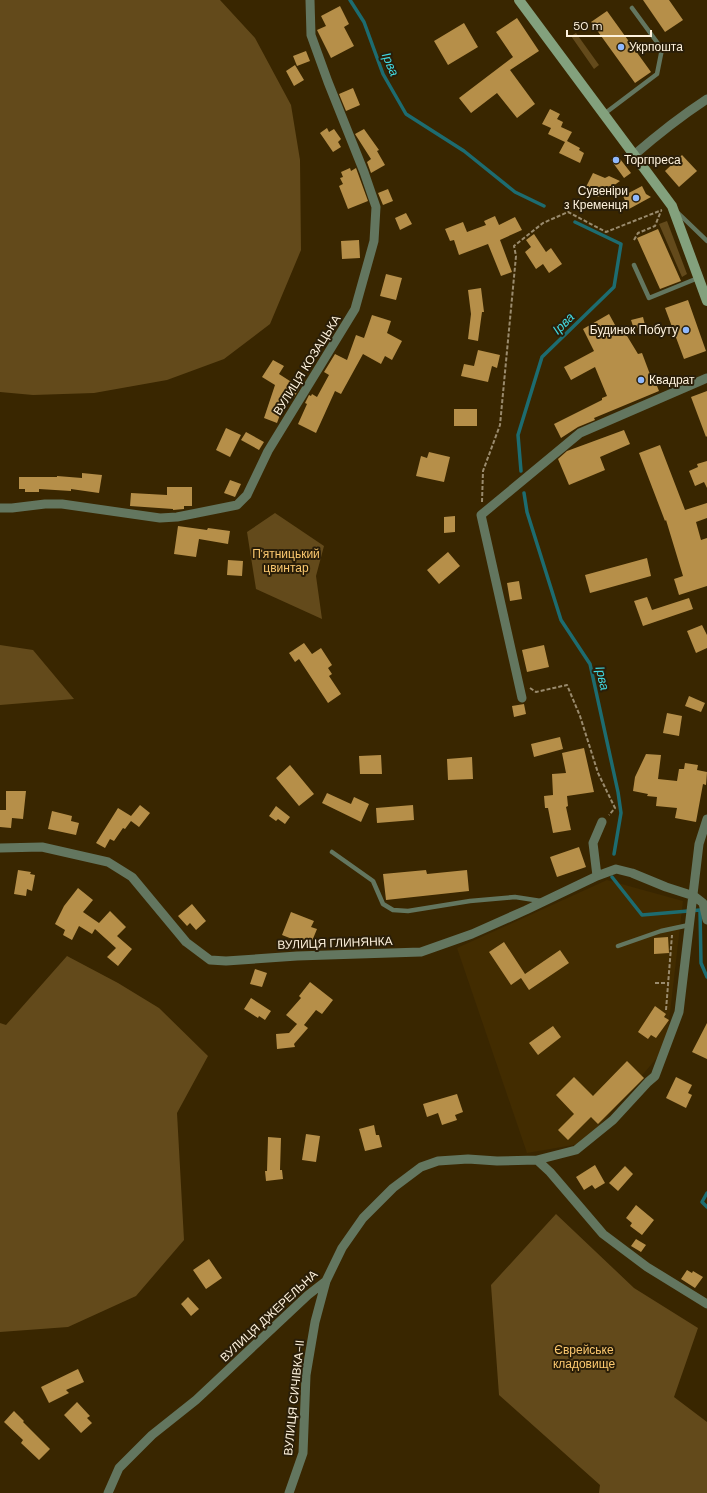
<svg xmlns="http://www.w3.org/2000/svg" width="707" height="1493" font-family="'DM Sans',sans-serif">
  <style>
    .built { fill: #422c00 }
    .green { fill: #634a1b }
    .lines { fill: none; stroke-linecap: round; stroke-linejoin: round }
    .stream { stroke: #1d6c70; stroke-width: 3.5 }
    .building { fill: #b68f49 }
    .path { stroke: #9a8b6d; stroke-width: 2; stroke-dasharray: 4 2; stroke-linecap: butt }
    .service { stroke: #63765f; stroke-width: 4.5 }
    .minor { stroke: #63765f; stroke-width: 9 }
    .secondary { stroke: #83a17d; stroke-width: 10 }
    .poi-dot { fill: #8fb8fd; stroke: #2a1e08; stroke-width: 1.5 }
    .labels { text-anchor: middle; stroke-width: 4; stroke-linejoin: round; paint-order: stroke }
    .poi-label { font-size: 12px; fill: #fef2dd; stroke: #2a1e08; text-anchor: start }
    .street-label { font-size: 12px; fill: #fef2dd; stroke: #2a1e08 }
    .park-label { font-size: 12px; fill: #fbc86f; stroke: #2a1e08 }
    .water-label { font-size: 13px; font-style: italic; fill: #41d6de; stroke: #2a1e08 }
  </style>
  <rect width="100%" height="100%" fill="#392600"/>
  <path class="built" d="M607,880L683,901L666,1047L585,1143L527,1153L457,948Z"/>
  <path class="green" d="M0,0H220L255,38L291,105L300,160L301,250L270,324L224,359L167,380L94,393L33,395L0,392Z
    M576,33L599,65L594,69L571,36Z
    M667,221L687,274L682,277L659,224Z
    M275,513L324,546L316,576L322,619L256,589L247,532Z
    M0,645L33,650L74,699L0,705Z
    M67,956L118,983L159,1008L208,1056L177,1113L184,1240L136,1296L68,1327L0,1332V1023L6,1025Z
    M556,1214L634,1288L698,1328L674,1397L707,1422V1493H599L600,1485L499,1395L491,1285Z"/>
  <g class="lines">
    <path class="stream" d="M350,0L364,22L383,74L406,114L464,151L515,192L544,206
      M521,471L518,435L542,357L614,287L621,244L575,222
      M524,493L527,512L561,620L590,664L618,792L621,813L614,854
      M612,877L642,915L700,910L701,963L707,977
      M707,1193L702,1202L707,1207"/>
  </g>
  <path class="building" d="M643,0H669L683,20L665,32Z
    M340,6L349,24L344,27L354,46L331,58L317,30L326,26L321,16Z
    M607,11L651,72L635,83L591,22Z
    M517,18L539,51L510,70L535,104L517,118L497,93L471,113L459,98L513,57L496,32Z
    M464,23L478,47L448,65L434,41Z
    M306,51L310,61L297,66L293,56Z
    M295,65L304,80L294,86L286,71Z
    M353,88L360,105L346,111L339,94Z
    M550,109L560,114L557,119L563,122L561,127L572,132L567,141L580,148L579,150L584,153L580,163L559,153L565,142L548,134L551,128L542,124Z
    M327,128L329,132L334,129L341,139L338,142L341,147L333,152L320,133Z
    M364,129L379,150L377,151L385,165L371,173L367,162L371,159L355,134Z
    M617,155L631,173L624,178L611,160Z
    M682,155L697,171L679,187L665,171Z
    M350,168L351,171L356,168L368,201L348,209L339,186L343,184L340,178L343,177L341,172Z
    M593,173L605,178L609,176L620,181L598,197L585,189Z
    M642,186L646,194L651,197L629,209L623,196Z
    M388,189L393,201L383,205L378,193Z
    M406,213L412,224L400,230L395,218Z
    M495,216L499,225L515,217L522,230L500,240L512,272L501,276L488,244L459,255L454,240L450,241L445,229L463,222L467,232L486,225L484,221Z
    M658,229L681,281L660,289L637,238Z
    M534,234L546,252L551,248L562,264L549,273L543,264L536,269L525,252L531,247L526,240Z
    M359,240L360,258L342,259L341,241Z
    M386,274L402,278L396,300L380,296Z
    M481,288L484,312H482L478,341L468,339L471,314L468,290Z
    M688,300L706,351L684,359L665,308Z
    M609,314L620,334L624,331L638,354L642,353L651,377L653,376L659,391L594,418L595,420L578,427L561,438L554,424L602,400V398L607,396L595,367L571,380L564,367L594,351L583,329Z
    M372,315L391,321L387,333L402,341L392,360L385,356L381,364L363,354L341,394L335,391L316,433L298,424L307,404L305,403L309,395L311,396L312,394L317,397L329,375L324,372L335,354L347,360L356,335L364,338Z
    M643,317L645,325L634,329L631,320Z
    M478,350L500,355L497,368L492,366L488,382L461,376L464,364L474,366Z
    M273,360L284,366L279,374L293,383L291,385L299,389L294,397L288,393L277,423L264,418L275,385L262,377Z
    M707,391V436L706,437L691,397Z
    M454,409H477V426H454Z
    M226,428L241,435L230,457L216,450Z
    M624,430L630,444L600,457L605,470L569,485L558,459L567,451Z
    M246,432L264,442L259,450L241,440Z
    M660,445L685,510L707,503V518L696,522L701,540L707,538V586L679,595L674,579L683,576L666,520L665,521L639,453Z
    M429,452L450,457L444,482L416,476L421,456L427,458Z
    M707,461V488L704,482L695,486L689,471L698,467L697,464Z
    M82,473L102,475L99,493L71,489V491L39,489V492H25V489H19V477H57V476L82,478Z
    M230,480L241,484L235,497L224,493Z
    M167,487H192V506H184V509L173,510V509L130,506L131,493L167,495Z
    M455,516V532L444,533V517Z
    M178,526L207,530L208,528L230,531L228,544L199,539L196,557L174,554Z
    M448,552L460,566L439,584L427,570Z
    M647,558L651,576L590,593L585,575Z
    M228,560L243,561L242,576L227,575Z
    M519,581L522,599L510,601L507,583Z
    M647,597L652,610L689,598L693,609L643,626L634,601Z
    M702,625L707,635V648L696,653L687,631Z
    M304,643L312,654L321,648L332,665L328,668L332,674L329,676L341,694L328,703L299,659L295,662L289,653Z
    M544,645L549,667L527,672L522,650Z
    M689,696L705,703L701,712L685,706Z
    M524,704L526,714L514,717L512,706Z
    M667,713L682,716L679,736L663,733Z
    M560,737L563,749L534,757L531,744Z
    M584,748L594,792L567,796L568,806L566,807L571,830L553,833L548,808H545L544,796L553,795L552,774L566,773L562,753Z
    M646,754L661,755L658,779L677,781L679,769H684L685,763L698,765L697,770L707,772L706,785L703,784L696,822L675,818L677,808L656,806L657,797L647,796L648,794L633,791L635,777Z
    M381,755L382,774H360L359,756Z
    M472,757L473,779L448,780L447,759Z
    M290,765L314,794L299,806L276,778Z
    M6,791H26L23,819L12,818L11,828L0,827V810H6Z
    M327,793L351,804L354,797L369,804L361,822L322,803Z
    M140,805L150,813L139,827L131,821L125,829L123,828L114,841L110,839L105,848L96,843L118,808L131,816Z
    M413,805L414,820L377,823L376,808Z
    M276,806L290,817L285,824L278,819L276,821L269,816Z
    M52,811L72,816L71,821L79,823L76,835L48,829Z
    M579,847L586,867L557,877L550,857Z
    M18,870L31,872L30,874L35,875L32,891L27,889L26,896L14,894Z
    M426,870L427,874L467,870L469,891L386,900L383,874Z
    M78,888L93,900L83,912L99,923L110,911L126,927L117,936L132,949L118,966L107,957L116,948L95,929L92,934L79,926L72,940L63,935L65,930L55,924L64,906Z
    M192,904L206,921L196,930L190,923L187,926L178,916Z
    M291,912L314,921L311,927L317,929L310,946L282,935Z
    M668,937L669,953L654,954V938Z
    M504,942L525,974L560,950L569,963L529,990L521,978L511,985L489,952Z
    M255,969L267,973L262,987L250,984Z
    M310,982L333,1000L322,1014L316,1010L304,1025L308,1028L294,1044L295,1047L277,1049L276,1034L289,1033L297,1024L286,1015L301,998L299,996Z
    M251,998L271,1011L265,1020L259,1016L258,1018L244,1009Z
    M655,1006L666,1014L664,1017L669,1020L656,1038L651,1035L648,1039L638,1032Z
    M707,1023V1059L692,1052Z
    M553,1026L561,1037L538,1055L529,1043Z
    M627,1061L644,1078L598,1124L591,1117L568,1140L558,1130L574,1114L556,1095L574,1077L593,1096Z
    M676,1077L692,1085L688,1093L692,1095L686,1108L666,1098Z
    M457,1094L463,1112L455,1115L457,1120L442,1125L438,1113L427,1117L423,1104Z
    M374,1125L376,1135H379L382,1147L365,1151L359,1129Z
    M306,1134L320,1136L316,1162L302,1160Z
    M268,1137L281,1138L280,1170H282L283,1179L266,1181L265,1171H267Z
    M595,1165L605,1183L595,1189L592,1185L584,1190L576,1177Z
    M625,1166L633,1174L618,1191L609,1183Z
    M636,1205L654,1220L642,1235L630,1226L632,1223L626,1218Z
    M636,1239L646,1245L641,1252L631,1246Z
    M209,1259L222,1278L206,1289L193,1270Z
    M687,1270L692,1273L693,1271L703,1277L695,1288L681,1279Z
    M188,1297L199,1309L191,1316L181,1304Z
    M78,1369L84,1382L66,1390L69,1393L49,1403L41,1387Z
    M77,1402L90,1416L87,1418L92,1423L81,1433L64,1415Z
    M14,1411L24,1421L23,1422L50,1449L39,1460L21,1443L23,1440L4,1422Z"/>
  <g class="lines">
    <path class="path" d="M634,240L638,233L655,226L661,211
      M482,502L483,471L500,425L516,256L514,246L543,223L568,212L606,232L662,210
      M530,688L536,692L567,685L580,716L598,773L615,808L609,815
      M655,983H669
      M666,1010L672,935"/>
    <path class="service" d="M604,114L657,74L662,49L632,8
      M677,212L707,241
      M634,265L649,298L698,278
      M332,852L373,881L383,904L393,910L408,911L470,901L515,897L541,901
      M618,946L661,931L689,925"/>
    <path class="minor" d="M634,155C657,135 681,116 707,99
      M0,508H12L45,504H62L160,518L177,517L237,505L247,495L268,451L355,309L374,241L376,207L364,172L328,82L311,35L310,0
      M522,698L481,515L580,433L707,378
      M0,848L42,847L108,862L132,877L186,942L210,960L226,961L297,956L421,952L472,934L526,910L597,876L616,869L632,873L666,887L694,896L703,903L707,920
      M597,876L593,843L602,822
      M537,1160L550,1172L603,1234L647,1267L707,1304
      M108,1493L119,1468L152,1435L196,1400L308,1295L326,1281L342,1248L363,1218L393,1188L421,1167L438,1161L468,1159L497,1161L537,1160L576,1150L613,1120L648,1082L655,1076L679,1012L699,844L707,819
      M289,1493L303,1453L306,1375L315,1322L326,1281"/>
    <path class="secondary" d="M519,0L672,206L707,301"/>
  </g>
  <g class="poi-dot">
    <circle cx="621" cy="47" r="4"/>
    <circle cx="616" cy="160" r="4"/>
    <circle cx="636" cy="198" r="4"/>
    <circle cx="686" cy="330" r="4"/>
    <circle cx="641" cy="380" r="4"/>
  </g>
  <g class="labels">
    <g class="poi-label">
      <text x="629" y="51">Укрпошта</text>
      <text x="624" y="164">Торгпреса</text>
      <text x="628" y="195" text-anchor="end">Сувеніри<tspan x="628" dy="14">з Кременця</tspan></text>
      <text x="678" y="334" text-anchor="end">Будинок Побуту</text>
      <text x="649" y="384">Квадрат</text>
    </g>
    <g class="street-label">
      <text transform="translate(307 365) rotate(-58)" y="4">ВУЛИЦЯ КОЗАЦЬКА</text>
      <text transform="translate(335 943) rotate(-2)" y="4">ВУЛИЦЯ ГЛИНЯНКА</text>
      <text transform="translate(269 1316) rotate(-43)" y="4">ВУЛИЦЯ ДЖЕРЕЛЬНА</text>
      <text transform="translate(294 1398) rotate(-84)" y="4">ВУЛИЦЯ СИЧІВКА-II</text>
    </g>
    <g class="park-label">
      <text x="286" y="558">П'ятницький<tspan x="286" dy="14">цвинтар</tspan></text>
      <text x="584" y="1354">Єврейське<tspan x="584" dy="14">кладовище</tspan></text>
    </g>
    <g class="water-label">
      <text transform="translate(391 64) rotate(67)" y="5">Ірва</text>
      <text transform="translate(563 323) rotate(-45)" y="5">Ірва</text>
      <text transform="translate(603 678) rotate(77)" y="5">Ірва</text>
    </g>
  </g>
  <path d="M567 30v6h84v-6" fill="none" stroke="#fef2dd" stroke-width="2"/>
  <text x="573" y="30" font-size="12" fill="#fef2dd" stroke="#2a1e08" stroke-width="3" paint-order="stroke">50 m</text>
</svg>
